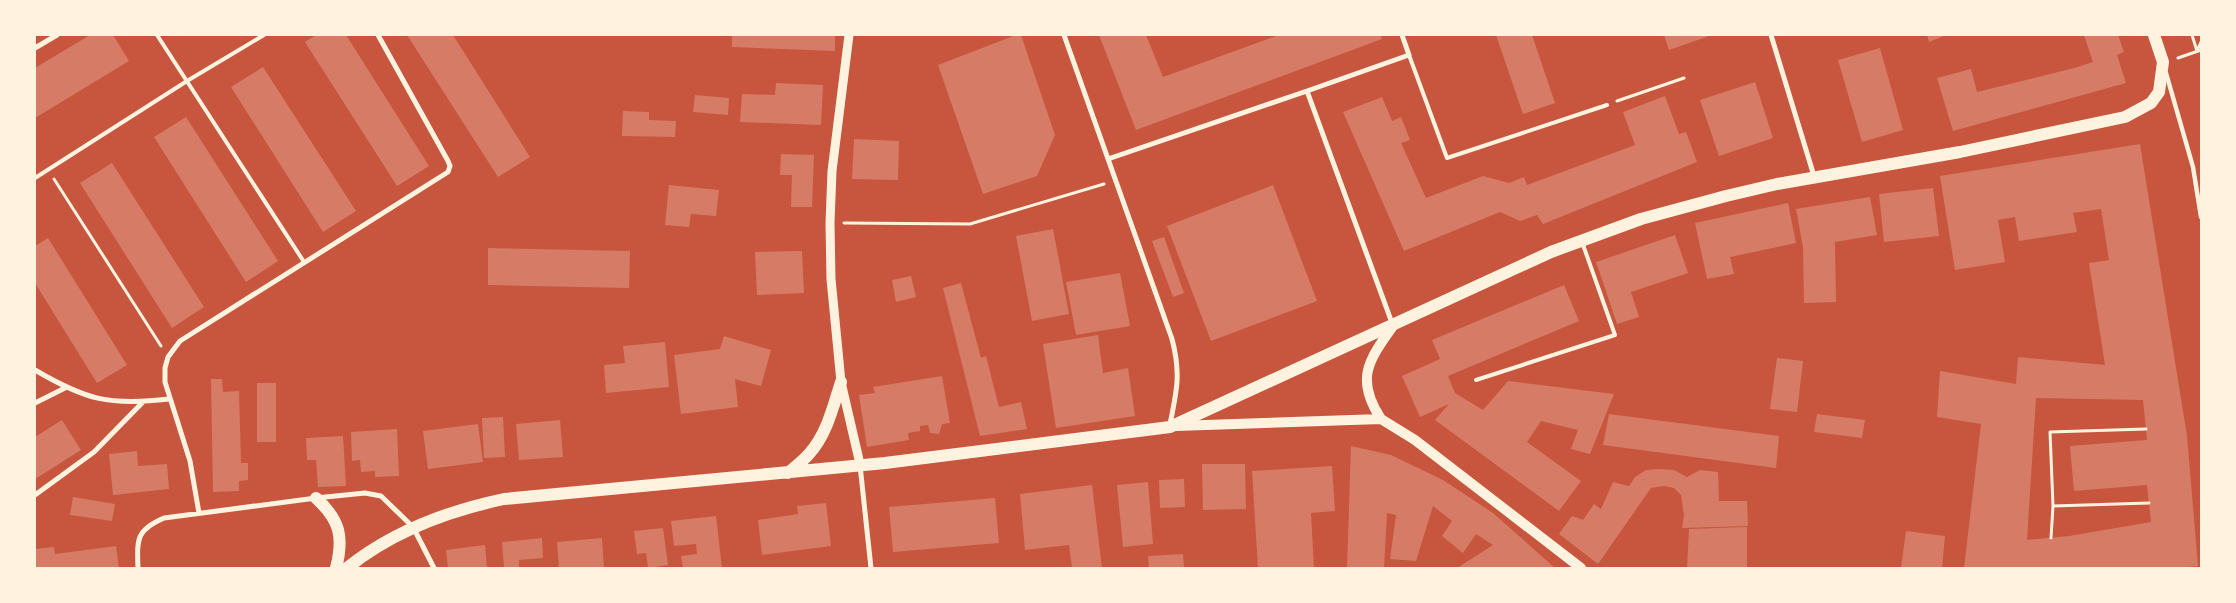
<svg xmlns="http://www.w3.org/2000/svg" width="2236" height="603" font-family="'Archivo Narrow',sans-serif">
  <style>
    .building { fill: #d67c66; fill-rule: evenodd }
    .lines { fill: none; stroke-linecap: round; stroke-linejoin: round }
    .path { stroke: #fff3e0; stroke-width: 3 }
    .service { stroke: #fff3e0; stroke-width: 4 }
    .pedestrian { stroke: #fff3e0; stroke-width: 4.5 }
    .minor { stroke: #fff3e0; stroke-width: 5 }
    .tertiary { stroke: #fff3e0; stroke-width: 9 }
    .secondary { stroke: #fff3e0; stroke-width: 10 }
    .primary { stroke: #fff3e0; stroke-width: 12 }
  </style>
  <rect width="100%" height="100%" fill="#c8553d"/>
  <path class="building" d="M90,35H113L129,61L35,118V68Z
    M316,35H346L429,166L397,186L305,42Z
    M407,35H453L530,157L498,177Z
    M732,35H835V51L732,47Z
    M1016,35H1021L1055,135L1037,176L983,194L938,65Z
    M1099,35H1146L1163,77L1279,35H1380L1382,39L1136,130Z
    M1496,35H1532L1555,103L1523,114Z
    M1664,35H1712L1669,50Z
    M1927,35H1946L1929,42Z
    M2084,35H2118L2124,52L2117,55L2126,83L1953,131L1937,78L1971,69L1977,92L2074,68L2093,62Z
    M1880,48L1903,130L1862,142L1838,60Z
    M263,67L356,211L323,232L231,87Z
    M1755,82L1773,138L1719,156L1700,100Z
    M776,83L823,85L821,125L740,122L742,94L775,95Z
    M695,95L729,98L728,115L693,112Z
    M1665,96L1679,134L1686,132L1697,162L1543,224L1537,215L1520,221L1500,212L1404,251L1343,112L1382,97L1392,121L1401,117L1410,140L1401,143L1426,198L1483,176L1509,183L1524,177L1527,185L1635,145L1623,112Z
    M623,111L649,112V120L676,121L675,137L622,136Z
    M186,117L278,261L246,282L154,137Z
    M854,139L899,141L898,180L852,179Z
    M2140,144L2187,436L2198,566L2180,568H1964L1981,424L1937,417L1940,371L2016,384L2018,357L2105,365L2089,263L2109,260L2101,209L2073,213L2077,232L2019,241L2015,217L1998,220L2005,262L1955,270L1940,176ZM2036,398L2143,400L2147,440L2070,446L2074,491L2147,485L2151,522L2069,536L2027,540Z
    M781,154L814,155L812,207H791L792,175H780Z
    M112,163L204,307L172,328L80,183Z
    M669,185L719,190L716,216L691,214L689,227L665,225Z
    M1273,185L1317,301L1211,341L1167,226Z
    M1933,188L1939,236L1884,242L1879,194Z
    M1870,197L1877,235L1835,242L1836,302L1804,303L1803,247L1796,209Z
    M1788,203L1796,243L1730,257L1734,274L1707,279L1695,223Z
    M1053,229L1069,314L1032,321L1016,236Z
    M1675,235L1688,273L1631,292L1639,317L1617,324L1596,262Z
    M1164,237L1184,293L1173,297L1152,241Z
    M48,238L127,365L97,383L35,283V246Z
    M488,248L630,251L629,288L488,285Z
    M802,251L804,293L757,295L755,252Z
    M1120,273L1130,326L1076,335L1066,282Z
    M911,276L916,297L896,302L892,280Z
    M961,283L981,358L986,356L999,407L1021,402L1027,429L980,436L943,288Z
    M1564,285L1579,321L1448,376L1455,393L1483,410L1508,381L1614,394L1590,454L1571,449L1578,430L1541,421L1527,442L1581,481L1559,511L1435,420L1449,404L1420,417L1402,376L1440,359L1432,340Z
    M1098,335L1103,373L1128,368L1135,416L1056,428L1043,344Z
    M724,336L771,350L761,386L735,379L738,407L681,414L674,355L720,349Z
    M665,342L669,387L606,393L604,365L625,363L623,346Z
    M1777,358L1803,361L1797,412L1770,409Z
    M942,376L950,423L942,424L939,434L930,433L928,425L920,426V431L908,433L909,440L867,447L859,395L875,393L873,387Z
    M211,379H222L223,392L239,391L241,463H248V480L239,481V491L213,492Z
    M257,383H276V442H257Z
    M1609,414L1779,436L1776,468L1603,445Z
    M1817,414L1865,420L1862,438L1814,432Z
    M503,417L505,457L484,458L482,418Z
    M62,420L81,450L35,479V437Z
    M560,420L563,457L519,460L516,424Z
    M478,424L483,462L428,469L423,431Z
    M397,429L399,476L375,477V471L361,472L360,460L352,461L351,432Z
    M343,436L346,486L318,487L316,460H307L306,438Z
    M1351,446L1391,455L1443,480L1493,513L1555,568H1457L1493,545L1476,534L1463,553L1442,536L1452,521L1433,506L1416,561L1390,559L1396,515L1387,513L1384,568H1347Z
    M137,451L138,466L167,464L169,489L113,495L109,454Z
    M1202,464H1245L1246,509L1203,510Z
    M1332,466L1335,511L1311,513L1314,568H1258L1252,471Z
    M1659,469L1674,470L1687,477L1700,470L1718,472L1719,501H1747L1748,526L1682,528L1684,515L1681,495L1674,488L1664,486L1651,488L1598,564L1559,534L1572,516L1583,520L1594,504L1601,509L1613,482L1629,486L1635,477L1646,470Z
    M1184,479L1185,507L1160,508L1159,480Z
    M1148,482L1153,544L1123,547L1117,485Z
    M1092,485L1102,568H1072L1069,545L1025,550L1020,494Z
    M73,497L115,504L112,521L70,515Z
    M995,498L999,543L893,552L889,507Z
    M826,503L831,546L762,555L758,520L798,514L797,506Z
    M716,516L722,568H683L681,556L697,554L696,544L674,546L671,521Z
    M1747,527V568H1687L1689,529Z
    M663,528L668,565L648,568L646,553L637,554L634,531Z
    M1906,531L1945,536L1942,568H1901Z
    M542,538L543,558L519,560V568H504L502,542Z
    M602,538L604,568H559L557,542Z
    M485,545L487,568H448L446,550Z
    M116,546L119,568H35V549L54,547L55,554Z
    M1183,554L1184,568H1149L1148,556Z"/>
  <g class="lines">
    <path class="path" d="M2192,35L2197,51
      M2197,51L2201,42
      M2178,58L2201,50
      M1617,101L1684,78
      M54,179L161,346
      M844,223L970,224L1104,184
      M2053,506L2149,503
      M2051,538L2053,506L2050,432L2146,429"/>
    <path class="service" d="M157,35L304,262
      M1409,55L1447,158L1607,105
      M35,178L187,81L264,35
      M1476,380L1615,335L1582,242"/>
    <path class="pedestrian" d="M2166,73L2193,167L2201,217"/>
    <path class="minor" d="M1064,35L1172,339C1181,373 1177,390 1170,424
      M1771,35L1814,176
      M35,48L57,35
      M1307,91L1409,55L1402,35
      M1108,159L1307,91L1392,323
      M35,370C86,400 109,406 169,399
      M35,403L65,388
      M860,465L871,568
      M35,495L94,452L142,403
      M199,513L190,461L165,382V368L168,357L180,341L448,172L450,166L448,161L378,35
      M138,568C137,539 136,530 164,518L316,498L365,493L381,496L413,527L434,568"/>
    <path class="tertiary" d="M849,35L832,171L830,223L831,279L841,382L860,464"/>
    <path class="secondary" d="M1381,419C1355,379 1368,361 1393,326
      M1176,426L1381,419L1415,440L1581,568"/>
    <path class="primary" d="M788,473C795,467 803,461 809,454C827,434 833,407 841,382
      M316,498C340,520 344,537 336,568
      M347,568C393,531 447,511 504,499L885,463L1170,427L1551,252L1641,219L1726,196L1777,184L1960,152L2125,117L2151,103L2159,92L2163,62L2154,35"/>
  </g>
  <rect width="2236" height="603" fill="none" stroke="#fff3e0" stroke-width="72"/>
</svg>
